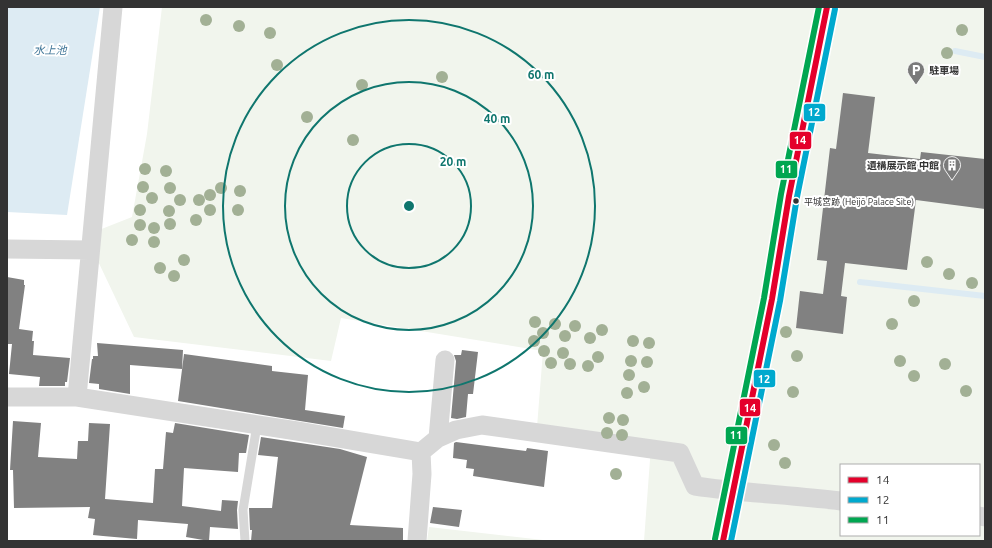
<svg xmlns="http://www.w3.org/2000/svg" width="992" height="548" font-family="Ubuntu,'Noto Sans JP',sans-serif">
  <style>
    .green { fill: #f1f5ed; fill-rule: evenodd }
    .water { fill: #ddebf3 }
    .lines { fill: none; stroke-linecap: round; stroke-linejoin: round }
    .stream { stroke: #ddebf3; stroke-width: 6 }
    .building { fill: #818181 }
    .lane { stroke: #d7d7d7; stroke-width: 9 }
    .street { stroke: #d7d7d7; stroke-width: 19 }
    .secondary { stroke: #d0d0d0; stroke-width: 22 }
    .bus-1-casing { stroke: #fff; stroke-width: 9 }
    .bus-2-casing { stroke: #fff; stroke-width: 9 }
    .bus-3-casing { stroke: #fff; stroke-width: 9 }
    .bus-1 { stroke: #e4002b; stroke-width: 6 }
    .bus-2 { stroke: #00a9ce; stroke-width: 6 }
    .bus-3 { stroke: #00a651; stroke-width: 6 }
    .tree { fill: #a2b095 }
    .ring { fill: none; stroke: #0f766e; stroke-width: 2 }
    .bus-dot { fill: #333; stroke: #fff; stroke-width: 1.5 }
    .labels { text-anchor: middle; stroke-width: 4; stroke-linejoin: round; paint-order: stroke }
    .bus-label { font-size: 9px; fill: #333; stroke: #fff; text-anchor: start }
    .poi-label { font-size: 10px; font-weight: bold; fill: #333; stroke: #fff; text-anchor: start }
    .water-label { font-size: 11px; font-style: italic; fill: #3f7597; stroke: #fff }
    .centre { fill: #0f766e; stroke: #fff; stroke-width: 2 }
    .ring-label { font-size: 12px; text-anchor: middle; font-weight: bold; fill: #0f766e; stroke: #fff; stroke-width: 4; stroke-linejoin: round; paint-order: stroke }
    .line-badge { stroke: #fff; stroke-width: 1.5 }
    .badge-label { font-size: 11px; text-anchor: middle; font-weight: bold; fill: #fff }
  </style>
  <rect width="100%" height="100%" fill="#fff"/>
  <path class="green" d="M162,7H985V541H644L651,446L537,427L543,351L341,318L331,361L134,337L96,257L99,230L132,217L147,134ZM841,465H979V535H841Z
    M429,527L552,541H427Z"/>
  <path class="water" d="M7,7H100L67,215L7,212Z"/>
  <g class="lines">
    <path class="stream" d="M955,51L985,57
      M860,282L985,296"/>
  </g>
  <path class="building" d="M843,93L875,97L868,153L920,159L921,152L985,159V209L916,200L907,270L845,263L841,296L847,297L843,334L796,328L800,291L823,294L827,261L817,260L830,148L836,149Z
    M7,277L24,280V285H25L19,329L33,331L32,341H34L33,355L70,358L67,382H65V386H39L40,377L9,374L12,344H7Z
    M97,343L183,350L182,369L130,365V394L99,389V384L89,383L92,359H93V356H98Z
    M462,350L478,352L473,394H468L466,417L457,419L451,418L456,361L454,355H461Z
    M184,354L272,366V371L308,375L305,410L345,416L343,428L178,401Z
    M13,421L41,423L38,457L77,459L78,441H88L89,423L110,424L105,499L153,503L155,469H163L166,432L173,433L175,423L249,435L246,453H239L238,472L184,468L182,506L221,511L222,500L238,501L237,510L238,529L210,527L209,541L186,537L188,524L138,520L137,539L103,536L93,535L95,519L88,518L90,507L14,508L13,470H10Z
    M261,437L340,449L367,457L350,525L403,528V541H251L252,530H250L249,508H272L278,457L258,455Z
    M456,442L526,451L527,448L548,451L544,487L473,476L474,469L466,468L467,460L453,458L454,443Z
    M433,507L462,510L459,527L430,523Z"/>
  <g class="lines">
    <path class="lane" d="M245,541L243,510L257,425"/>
    <path class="street" d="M7,249L90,250
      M7,397H77L297,431L421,452L438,438L456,430L482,425L680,453L695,486C743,493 792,495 841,501
      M77,397L113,7
      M438,438L445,360
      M979,516L985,517
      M417,541L422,474L421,452"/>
    <path class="secondary" d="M723,541L772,299L789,196L827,7"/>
    <g class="bus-1-casing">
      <path id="bus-1" d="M723,541L772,299L789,196L827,7"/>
    </g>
    <g class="bus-2-casing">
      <path id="bus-2" d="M731,541L780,301L797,197L835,9"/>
    </g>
    <g class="bus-3-casing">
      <path id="bus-3" d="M715,539L764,298L781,194L819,7"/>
    </g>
    <use href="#bus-1" class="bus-1"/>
    <use href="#bus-2" class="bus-2"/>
    <use href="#bus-3" class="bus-3"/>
  </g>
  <g class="tree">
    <circle cx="206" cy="20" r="6"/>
    <circle cx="239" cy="26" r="6"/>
    <circle cx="962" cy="30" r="6"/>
    <circle cx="270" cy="33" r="6"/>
    <circle cx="947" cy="53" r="6"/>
    <circle cx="277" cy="65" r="6"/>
    <circle cx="442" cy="77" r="6"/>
    <circle cx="362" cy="85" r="6"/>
    <circle cx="307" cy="117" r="6"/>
    <circle cx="353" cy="140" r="6"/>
    <circle cx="145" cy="169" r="6"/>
    <circle cx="166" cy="171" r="6"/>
    <circle cx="143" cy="187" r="6"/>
    <circle cx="170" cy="188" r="6"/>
    <circle cx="221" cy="188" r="6"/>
    <circle cx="240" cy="191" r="6"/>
    <circle cx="210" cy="195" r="6"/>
    <circle cx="152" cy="198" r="6"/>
    <circle cx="180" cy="200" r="6"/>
    <circle cx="199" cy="200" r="6"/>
    <circle cx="140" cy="210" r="6"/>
    <circle cx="210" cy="210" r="6"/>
    <circle cx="238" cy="210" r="6"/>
    <circle cx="169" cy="211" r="6"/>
    <circle cx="196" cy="220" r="6"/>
    <circle cx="170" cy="224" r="6"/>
    <circle cx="140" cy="225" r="6"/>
    <circle cx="154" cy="228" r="6"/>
    <circle cx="132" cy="240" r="6"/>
    <circle cx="154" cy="242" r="6"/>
    <circle cx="184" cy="260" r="6"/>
    <circle cx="927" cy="262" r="6"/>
    <circle cx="160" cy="268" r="6"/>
    <circle cx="949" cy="274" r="6"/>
    <circle cx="174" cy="276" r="6"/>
    <circle cx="972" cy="283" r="6"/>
    <circle cx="914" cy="301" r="6"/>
    <circle cx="535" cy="322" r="6"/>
    <circle cx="555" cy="324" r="6"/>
    <circle cx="892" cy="324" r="6"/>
    <circle cx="575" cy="326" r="6"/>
    <circle cx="602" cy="330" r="6"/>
    <circle cx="786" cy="332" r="6"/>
    <circle cx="543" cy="333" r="6"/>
    <circle cx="565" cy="336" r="6"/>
    <circle cx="590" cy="338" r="6"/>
    <circle cx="534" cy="341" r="6"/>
    <circle cx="633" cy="341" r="6"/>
    <circle cx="649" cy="343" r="6"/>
    <circle cx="544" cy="351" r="6"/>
    <circle cx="563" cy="353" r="6"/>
    <circle cx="797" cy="356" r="6"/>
    <circle cx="598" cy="357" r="6"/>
    <circle cx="631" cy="361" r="6"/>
    <circle cx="900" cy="361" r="6"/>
    <circle cx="647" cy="362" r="6"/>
    <circle cx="551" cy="363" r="6"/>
    <circle cx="570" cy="364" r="6"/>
    <circle cx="945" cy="364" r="6"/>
    <circle cx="588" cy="366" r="6"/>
    <circle cx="629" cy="375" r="6"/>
    <circle cx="914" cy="376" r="6"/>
    <circle cx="644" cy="387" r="6"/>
    <circle cx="966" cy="391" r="6"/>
    <circle cx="793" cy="392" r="6"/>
    <circle cx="627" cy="393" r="6"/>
    <circle cx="609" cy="418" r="6"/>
    <circle cx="623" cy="420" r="6"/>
    <circle cx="607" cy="433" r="6"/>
    <circle cx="622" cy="435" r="6"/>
    <circle cx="774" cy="445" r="6"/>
    <circle cx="785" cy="463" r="6"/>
    <circle cx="616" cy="474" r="6"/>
  </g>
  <g class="ring">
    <circle cx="409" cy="206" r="62"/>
    <circle cx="409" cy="206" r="124"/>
    <circle cx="409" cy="206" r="186"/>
  </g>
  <defs>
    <g id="parking-pin" transform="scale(0.9)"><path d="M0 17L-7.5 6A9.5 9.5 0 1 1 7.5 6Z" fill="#7a7a7a" stroke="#fff"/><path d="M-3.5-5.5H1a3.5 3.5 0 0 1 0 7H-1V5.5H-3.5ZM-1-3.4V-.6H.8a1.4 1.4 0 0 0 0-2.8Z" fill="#fff"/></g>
    <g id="building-pin" transform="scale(0.9)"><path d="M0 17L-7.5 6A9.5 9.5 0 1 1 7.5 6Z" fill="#7a7a7a" stroke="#fff"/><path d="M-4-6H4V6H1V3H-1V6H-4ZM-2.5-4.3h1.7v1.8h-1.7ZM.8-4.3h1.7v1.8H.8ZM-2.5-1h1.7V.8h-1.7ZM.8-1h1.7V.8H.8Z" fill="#fff"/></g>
  </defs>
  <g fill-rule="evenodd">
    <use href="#parking-pin" x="916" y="70"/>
    <use href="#building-pin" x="952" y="165"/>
  </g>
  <circle class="bus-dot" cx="796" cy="201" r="3.5"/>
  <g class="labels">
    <g class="bus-label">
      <text x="804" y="205">平城宮跡 (Heijō Palace Site)</text>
    </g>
    <g class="poi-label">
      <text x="929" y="74">駐車場</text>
      <text x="939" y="169" text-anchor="end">遺構展示館 中館</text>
    </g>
    <g class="water-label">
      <text x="50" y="54">水上池</text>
    </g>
  </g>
  <circle cx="409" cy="206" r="6" class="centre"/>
  <g class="ring-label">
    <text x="541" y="79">60 m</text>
    <text x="497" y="123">40 m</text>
    <text x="453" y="166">20 m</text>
  </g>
  <g class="line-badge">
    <rect x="803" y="103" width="23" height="19" rx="4" fill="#00a9ce"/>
    <rect x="789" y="131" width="23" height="19" rx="4" fill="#e4002b"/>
    <rect x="775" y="160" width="23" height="19" rx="4" fill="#00a651"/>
    <rect x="753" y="369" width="23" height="19" rx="4" fill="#00a9ce"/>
    <rect x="739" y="398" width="22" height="19" rx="4" fill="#e4002b"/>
    <rect x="725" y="426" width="23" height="19" rx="4" fill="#00a651"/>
  </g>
  <g class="badge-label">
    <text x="814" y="116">12</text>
    <text x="800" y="144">14</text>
    <text x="786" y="173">11</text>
    <text x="764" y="383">12</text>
    <text x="750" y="412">14</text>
    <text x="736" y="439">11</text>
  </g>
  <rect width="992" height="548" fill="none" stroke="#333333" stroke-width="16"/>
  <rect x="840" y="464" width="140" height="72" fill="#ffffff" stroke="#adadad"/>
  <rect x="848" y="477" width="20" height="6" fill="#e4002b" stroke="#adadad"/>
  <text x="876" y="484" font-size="12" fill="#333333">14</text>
  <rect x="848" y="497" width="20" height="6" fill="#00a9ce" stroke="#adadad"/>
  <text x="876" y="504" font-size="12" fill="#333333">12</text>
  <rect x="848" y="517" width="20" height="6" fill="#00a651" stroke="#adadad"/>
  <text x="876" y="524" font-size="12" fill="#333333">11</text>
</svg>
